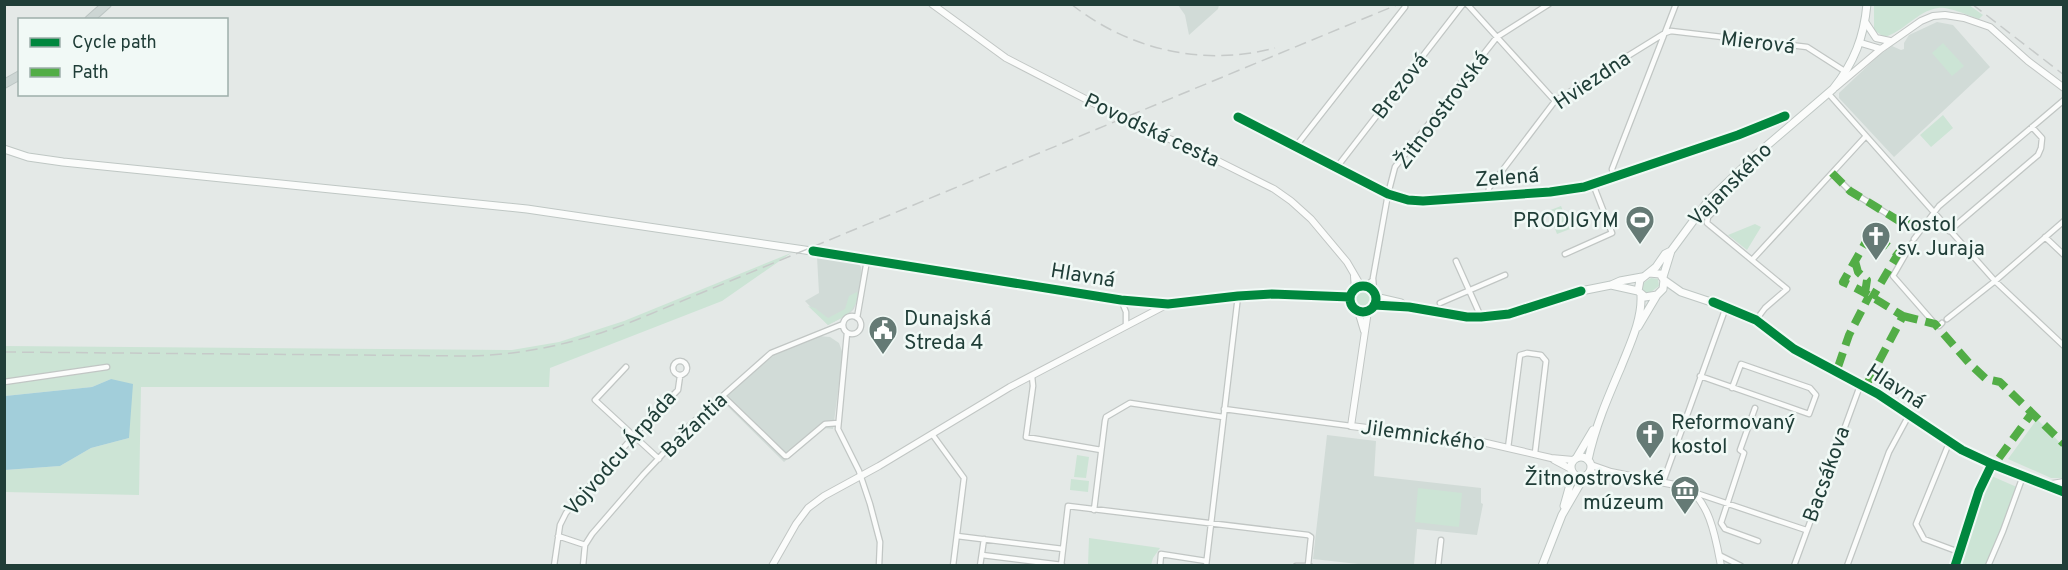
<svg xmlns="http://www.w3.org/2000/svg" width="2068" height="570" font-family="Overpass,sans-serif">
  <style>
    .built { fill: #d1dbd7 }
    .green { fill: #cce4d5 }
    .water { fill: #a2ceda }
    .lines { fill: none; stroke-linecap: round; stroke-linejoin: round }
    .minor-casing { stroke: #c1c6c4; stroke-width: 7 }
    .tertiary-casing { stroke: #c1c6c4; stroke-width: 8 }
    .secondary-casing { stroke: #bfc7c4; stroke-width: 9 }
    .primary-casing { stroke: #bcc5c3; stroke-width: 10 }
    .minor { stroke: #fbfcfb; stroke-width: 4.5 }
    .tertiary { stroke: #fbfcfb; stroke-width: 6 }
    .secondary { stroke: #fbfcfb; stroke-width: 7 }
    .primary { stroke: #cdd6d4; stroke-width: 8 }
    .rail { stroke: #c6cac9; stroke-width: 1.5; stroke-dasharray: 12 6; stroke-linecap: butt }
    .quiet { stroke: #52ad46; stroke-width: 8; stroke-dasharray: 15 8; stroke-linecap: butt }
    .cycleway-casing { stroke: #f1f9f6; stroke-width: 13 }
    .cycleway { stroke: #00873e; stroke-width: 9 }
    .labels { text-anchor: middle; stroke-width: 5; stroke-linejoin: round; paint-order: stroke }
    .street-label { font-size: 21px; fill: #203e38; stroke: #f1f9f6 }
    .poi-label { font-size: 21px; fill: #203e38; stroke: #f1f9f6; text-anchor: start }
  </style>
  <rect width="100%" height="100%" fill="#e4e9e7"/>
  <path class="built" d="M1178,5H1219L1218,9L1189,35L1185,15Z
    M1937,22L1953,25L1990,67L1894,157L1839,98V93L1877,57L1892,46L1901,50L1904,49V43L1909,35Z
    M817,257L857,262L861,267L862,276L859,294L854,309L849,314L828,325L805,301L819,293Z
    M819,336L830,337L839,343L843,354L833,429L824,428L784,462L718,397L761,359Z
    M1327,435L1376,441L1374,476L1481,488V503L1483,504L1477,535L1417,529L1414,565H1367L1313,559Z"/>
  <path class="green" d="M1874,5H1969L1983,15L1979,19C1970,16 1947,6 1938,8C1917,11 1904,32 1884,37L1874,30Z
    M1943,43L1964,66L1952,76L1932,53Z
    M1943,115L1953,128L1931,147L1920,135Z
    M1561,206L1570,229L1557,234L1548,211Z
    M1755,224L1761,227L1747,250L1728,235Z
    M791,253L722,301L550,368L549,387H141L139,495L5,492V470L60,466L91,448L129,438L111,379L92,387L5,396V346L512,350L559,342L624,321Z
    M1651,278L1658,279L1659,286L1651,292H1645L1642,288V284Z
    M1352 299a10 10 0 1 1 20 0a10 10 0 1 1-20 0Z
    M857,292L859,295C852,315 845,316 828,325L808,306L815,308L828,318L845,309L849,296Z
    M2037,419L2063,446V478H2051L2008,459Z
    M1077,455L1089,457L1086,478L1074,477Z
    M1987,474L2019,488L1988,565L1955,566Z
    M1071,479L1089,481L1088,492L1070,490Z
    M1418,488L1462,493L1459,527L1415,522Z
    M1089,538L1160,548L1153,558L1151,565H1088Z"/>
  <path class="water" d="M111,379L133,384L129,438L91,448L60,466L5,470V396L92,387Z"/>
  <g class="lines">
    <g class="minor-casing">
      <path id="minor" d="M1467,4L1555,101
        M1828,93L1995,281L2064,346
        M1238,117L1388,194L1408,200L1423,201L1550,192L1584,187L1738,135L1785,116
        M1296,146L1405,7
        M1337,167L1463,4
        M1832,173L1850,191L1909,227L1911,224L1921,230
        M1614,178L1612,169L1676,4
        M1488,197L1489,188L1555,101L1665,33L1671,31L1807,47L1846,72
        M1708,201L1716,209L1708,217L1707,223L1787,289L1765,308L1756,320
        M1949,231L2038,155L2041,148L2042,138L2032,127
        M2045,237L2064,255
        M1914,239L1939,206L2064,100
        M1912,243L1893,276L1935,324L1939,326L1942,323
        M1565,254L1612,233L1593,184
        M1752,260L1866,136
        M1456,261L1481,317
        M1365,287L1373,280
        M1374,292L1373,278L1388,194L1395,167L1497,37L1549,4
        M1121,300L1126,312V326
        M1440,303L1505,275
        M843 325a9 9 0 1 1 18 0a9 9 0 1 1-18 0Z
        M857,318L867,260
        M1947,319L1995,281L2064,221
        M847,333L838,429L859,471L870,504L880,542L879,566
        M673 368a7 7 0 1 1 14 0a7 7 0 1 1-14 0Z
        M626,367L595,400L659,459
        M1032,376L1033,386L1026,437L1101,450
        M1700,376L1809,414L1816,395L1810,388L1741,364L1732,388
        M4,382L107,367
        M723,396L785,456H787L825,424L838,423
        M1755,408L1740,450L1744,453L1721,523L1725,529L1758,541
        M1224,409L1351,426
        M932,434L964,478L953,566
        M1949,443L1916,524L1924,539L1959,552
        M1508,448L1520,355L1527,353L1541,355L1546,361L1535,453
        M1663,482L1726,307
        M1693,492L1806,530
        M1094,510L1105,421L1106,417L1130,403L1223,417
        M558,536L585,545
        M957,536L1063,549
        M982,555L1062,565
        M1719,555L1741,566
        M554,566L560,525L566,513L640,429L678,390L680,376
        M583,566L585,545L592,534L643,475L692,423L771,353L843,324
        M980,566L984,539
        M1061,566L1068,506L1308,535L1311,537L1308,565
        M1160,566L1161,554L1206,561
        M1206,566L1238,296
        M1296,566H1310
        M1438,566L1441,540
        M1794,566L1861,383
        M1847,566L1889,452L1909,415
        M1955,566L1979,491L1992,464
        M1988,566L2003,531L2023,476"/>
    </g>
    <g class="tertiary-casing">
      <path id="tertiary" d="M932,4L1006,58L1130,122L1202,153L1274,189L1291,201L1311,219L1347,262L1361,286
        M1866,23L1876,38L1890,41
        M1861,43L1881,49
        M1836,87L1881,49L1921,21L1933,16L1945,15L1964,18L1990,27L2028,61L2064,88
        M1354,276L1355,289
        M1358,311L1364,331
        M1368,311L1351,426L1482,442L1551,458L1573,460
        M1554,460L1571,469
        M1591,465L1611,472L1685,487C1710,500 1716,540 1721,566
        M1588,474L1608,472
        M2046,485L2064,482
        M772,566L796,524L808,508L824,496L879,466L1010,387L1168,304"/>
    </g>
    <g class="secondary-casing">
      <path id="secondary" d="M4,149L28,157L63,162L527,209L825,253L1121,300L1168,304L1238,296L1272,294L1350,297
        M1649,273L1660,274L1664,280L1681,292L1726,307L1756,320L1794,349L1878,394L1962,450L1992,464L2064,492
        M1663,277L1671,251L1708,201L1756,155L1833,89C1854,63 1864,37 1867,4
        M1611,285L1638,291L1645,297L1657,295
        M1350 299a13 13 0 1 1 26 0a13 13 0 1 1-26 0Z
        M1638,291L1640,280L1656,267L1665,254L1671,251
        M1375,297L1401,303
        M1374,305L1409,307L1467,317H1481L1509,314L1581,291L1611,285L1620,281L1642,277
        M1638,327L1657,295L1663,289L1664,280
        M1571 467a10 10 0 1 1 20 0a10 10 0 1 1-20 0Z
        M1577,457L1593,430
        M1588,460C1595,427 1608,397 1621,367C1630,344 1642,320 1641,296
        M1564,506L1573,474
        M1542,566L1562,515L1584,477"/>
    </g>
    <g class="primary-casing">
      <path id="primary" d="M89,20L107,4
        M4,84L20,75"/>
    </g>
    <use href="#minor" class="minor"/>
    <use href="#tertiary" class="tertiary"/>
    <use href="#secondary" class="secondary"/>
    <use href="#primary" class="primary"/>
    <path class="rail" d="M1071,4C1129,50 1204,67 1275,48
      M1972,4L2064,75
      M4,352L467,356C527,355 581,342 636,320L1399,4"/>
    <path class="quiet" d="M1832,173L1850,191L1909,227L1911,224L1921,230
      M1855,261L1858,272L1867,280L1865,293
      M1903,316L1935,324L1969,363L1986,379L2000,382L2064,444
      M1838,367L1849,335L1869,296
      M1868,382L1903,316C1883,304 1864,291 1843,282L1871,233L1898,254L1872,298
      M1999,458L2032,413"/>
    <g class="cycleway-casing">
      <path id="cycleway" d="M1238,117L1388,194L1408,200L1423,201L1550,192L1584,187L1738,135L1785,116
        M813,251L1121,300L1168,304L1238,296L1272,294L1350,297
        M1350 299a13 13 0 1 1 26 0a13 13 0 1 1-26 0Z
        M1713,302L1756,320L1794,349L1878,394L1962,450L1992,464L2064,492
        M1374,305L1409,307L1467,317H1481L1509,314L1581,291
        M1955,566L1979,491L1992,464"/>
    </g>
    <use href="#cycleway" class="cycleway"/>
  </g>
  <defs>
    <g id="stadium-pin" transform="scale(1.5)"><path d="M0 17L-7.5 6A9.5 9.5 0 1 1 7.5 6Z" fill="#657a75" stroke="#f1f9f6"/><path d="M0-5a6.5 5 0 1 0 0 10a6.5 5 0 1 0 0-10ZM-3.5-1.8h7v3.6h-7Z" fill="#fff"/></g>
    <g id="church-pin" transform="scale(1.5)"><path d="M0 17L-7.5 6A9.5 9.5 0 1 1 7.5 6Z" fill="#657a75" stroke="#f1f9f6"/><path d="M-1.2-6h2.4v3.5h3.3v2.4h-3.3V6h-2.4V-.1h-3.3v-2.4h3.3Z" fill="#fff"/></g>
    <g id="civic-pin" transform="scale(1.5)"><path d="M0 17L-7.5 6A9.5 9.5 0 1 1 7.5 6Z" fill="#657a75" stroke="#f1f9f6"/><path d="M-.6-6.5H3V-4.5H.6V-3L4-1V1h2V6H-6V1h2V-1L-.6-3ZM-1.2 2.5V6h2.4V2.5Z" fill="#fff"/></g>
    <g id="museum-pin" transform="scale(1.5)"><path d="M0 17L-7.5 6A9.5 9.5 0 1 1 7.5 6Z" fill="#657a75" stroke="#f1f9f6"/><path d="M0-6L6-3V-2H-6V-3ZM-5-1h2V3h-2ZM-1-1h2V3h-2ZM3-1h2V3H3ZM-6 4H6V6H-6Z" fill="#fff"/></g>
  </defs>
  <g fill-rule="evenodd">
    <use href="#stadium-pin" x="1640" y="220"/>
    <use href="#church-pin" x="1876" y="236"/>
    <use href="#civic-pin" x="883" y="330"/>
    <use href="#church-pin" x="1650" y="434"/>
    <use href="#museum-pin" x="1685" y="490"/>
  </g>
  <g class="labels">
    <g class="street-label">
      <text transform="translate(1758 42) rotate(7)" y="7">Mierová</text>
      <text transform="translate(1592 80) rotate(-34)" y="7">Hviezdna</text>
      <text transform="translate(1400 86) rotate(-52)" y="7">Brezová</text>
      <text transform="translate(1442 110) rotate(-53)" y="7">Žitnoostrovská</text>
      <text transform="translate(1152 130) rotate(25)" y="7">Povodská cesta</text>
      <text transform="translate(1507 177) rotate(-4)" y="7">Zelená</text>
      <text transform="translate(1730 184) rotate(-45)" y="7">Vajanského</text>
      <text transform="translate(1083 275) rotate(9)" y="7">Hlavná</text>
      <text transform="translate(1896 386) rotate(33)" y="7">Hlavná</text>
      <text transform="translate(694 425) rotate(-44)" y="7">Bažantia</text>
      <text transform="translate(1423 435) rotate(8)" y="7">Jilemnického</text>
      <text transform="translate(620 453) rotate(-49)" y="7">Vojvodcu Árpáda</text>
      <text transform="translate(1826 474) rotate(-70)" y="7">Bacsákova</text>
    </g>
    <g class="poi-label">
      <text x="1619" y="227" text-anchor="end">PRODIGYM</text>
      <text x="1897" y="231">Kostol<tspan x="1897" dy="24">sv. Juraja</tspan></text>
      <text x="904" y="325">Dunajská<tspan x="904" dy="24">Streda 4</tspan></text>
      <text x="1671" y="429">Reformovaný<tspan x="1671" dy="24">kostol</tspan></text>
      <text x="1664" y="485" text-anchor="end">Žitnoostrovské<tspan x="1664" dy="24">múzeum</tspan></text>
    </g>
  </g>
  <rect width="2068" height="570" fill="none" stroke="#203e38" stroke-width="12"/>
  <rect x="18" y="18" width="210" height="78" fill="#f1f9f6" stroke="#9daeaa" stroke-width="1.5"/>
  <rect x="30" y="38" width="30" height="9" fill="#00873e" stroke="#9daeaa" stroke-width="1.5"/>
  <text x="72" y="48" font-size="18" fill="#203e38">Cycle path</text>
  <rect x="30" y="68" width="30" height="9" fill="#52ad46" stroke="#9daeaa" stroke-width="1.5"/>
  <text x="72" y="78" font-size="18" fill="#203e38">Path</text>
</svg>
